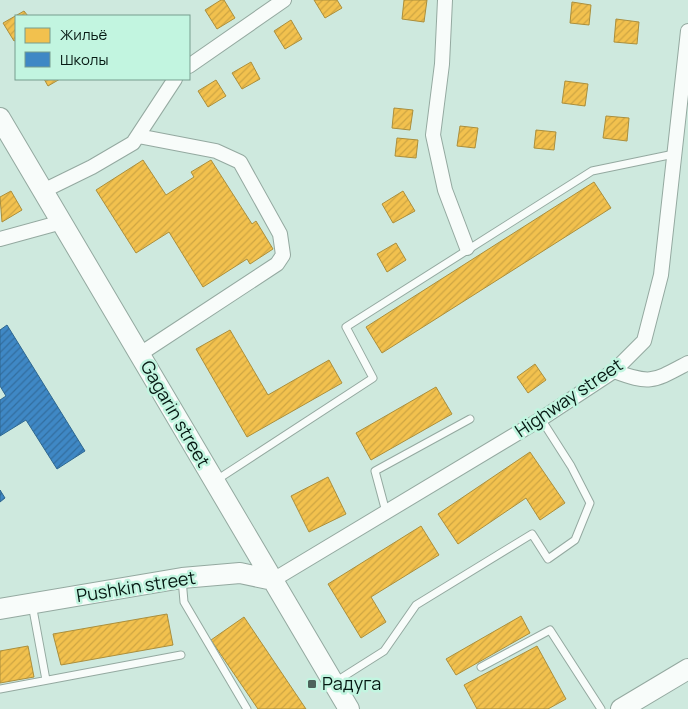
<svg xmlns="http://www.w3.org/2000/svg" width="688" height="709" font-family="Manrope,sans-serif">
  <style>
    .homes { fill: url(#homes-hatch); stroke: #ab8f3c }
    .schools { fill: url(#schools-hatch); stroke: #2e6790 }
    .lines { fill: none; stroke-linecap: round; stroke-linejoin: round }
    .lane-casing { stroke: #94a9a0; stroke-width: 9 }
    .street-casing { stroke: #94a9a0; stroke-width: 16 }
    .secondary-casing { stroke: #94a9a0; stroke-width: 22 }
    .lane { stroke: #f8fcfa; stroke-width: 7 }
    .street { stroke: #f8fcfa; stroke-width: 14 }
    .secondary { stroke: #f8fcfa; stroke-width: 20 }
    .poi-dot { fill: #4c625a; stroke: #c2f5e0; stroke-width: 2 }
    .labels { text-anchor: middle; stroke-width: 5; stroke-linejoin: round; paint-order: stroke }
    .street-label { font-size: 18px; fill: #061913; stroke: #c2f5e0 }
    .poi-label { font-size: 18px; fill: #061913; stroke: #c2f5e0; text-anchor: start }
  </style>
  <defs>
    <pattern id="homes-hatch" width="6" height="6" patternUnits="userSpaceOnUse" patternTransform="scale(1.25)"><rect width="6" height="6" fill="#f2c14e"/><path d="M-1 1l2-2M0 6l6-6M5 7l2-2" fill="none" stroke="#cea543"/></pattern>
    <pattern id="schools-hatch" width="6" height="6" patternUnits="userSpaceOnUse" patternTransform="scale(1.25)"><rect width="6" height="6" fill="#3f88c5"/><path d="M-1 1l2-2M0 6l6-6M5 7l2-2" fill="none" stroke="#336e9f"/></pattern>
  </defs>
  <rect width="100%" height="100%" fill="#cee9de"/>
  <path class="homes" d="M221,0H224L235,18L217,29L205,10Z
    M314,0H337L342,8L325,18Z
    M404,0H427L424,22L402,19Z
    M572,2L591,5L589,25L570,23Z
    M24,11L28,16H16V40L14,41L3,23Z
    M616,19L639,22L637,44L614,42Z
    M291,20L302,39L285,49L274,31Z
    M251,62L260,79L242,89L232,73Z
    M44,79H60L48,86Z
    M216,80L226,96L208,107L198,91Z
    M565,81L588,84L585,106L562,103Z
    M394,108L413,110L410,130L392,128Z
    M606,116L629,118L627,141L603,138Z
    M460,126L478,128L475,148L457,146Z
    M536,130L556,132L554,150L534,148Z
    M397,138L418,140L416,158L395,156Z
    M143,160L166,195L194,177L191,172L211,160L252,224L256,221L273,249L250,264L247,259L203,287L169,232L136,253L96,190Z
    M594,182L611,208L382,353L366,327Z
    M11,191L22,210L2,222L0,197Z
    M403,191L415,211L393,223L382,204Z
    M396,243L406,260L387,272L377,254Z
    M230,330L268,395L329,360L342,383L247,437L196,349Z
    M535,364L546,380L528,393L517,377Z
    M436,387L452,414L371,460L356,433Z
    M530,452L565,503L540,520L526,498L458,544L438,514Z
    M328,477L346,514L309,532L291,496Z
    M421,526L439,555L371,597L386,622L361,638L328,584Z
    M167,614L173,645L61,665L53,634Z
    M521,616L530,633L456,675L446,659Z
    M244,617L306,709H258L211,640Z
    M28,646L34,677L0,683V651Z
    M537,646L566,699L548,709H477L464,685Z"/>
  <path class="schools" d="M7,325L85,451L57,469L26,420L0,436V400L6,396L0,386V330Z
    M0,490L5,498L0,502Z"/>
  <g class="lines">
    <g class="lane-casing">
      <path id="lane" d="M215,481L373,378L346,327L592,171L674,154
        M386,512L375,471L470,419
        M182,579L184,602L247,709
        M32,604L46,680
        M481,667L550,630L601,709
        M335,682L384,651L416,605L532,534L548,559L575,540L590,503L571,466L541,419
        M0,689L181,655"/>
    </g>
    <g class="street-casing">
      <path id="street" d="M445,0L442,64L433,135L445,190L467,248
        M189,66L284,0
        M138,136L216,151L240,162L280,234L283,255L277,264L140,354
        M43,191L92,167L133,143L175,79
        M0,239L62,222
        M614,371C651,385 654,381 688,363
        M273,580L541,419L614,371L644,341L661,275L688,31"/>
    </g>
    <g class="secondary-casing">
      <path id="secondary" d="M0,118L349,709
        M0,609L182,578L240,573L273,580
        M621,709L688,669"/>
    </g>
    <use href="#lane" class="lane"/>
    <use href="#street" class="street"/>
    <use href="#secondary" class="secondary"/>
  </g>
  <rect class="poi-dot" x="307" y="679" width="10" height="10" rx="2.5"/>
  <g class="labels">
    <g class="street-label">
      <text transform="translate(569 398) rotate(-34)" y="6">Highway street</text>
      <text transform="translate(175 414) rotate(60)" y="6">Gagarin street</text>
      <text transform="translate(136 587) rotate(-9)" y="6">Pushkin street</text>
    </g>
    <g class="poi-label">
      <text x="322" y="690">Радуга</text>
    </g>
  </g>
  <rect x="15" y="15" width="175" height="65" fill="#c2f5e0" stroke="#779d8e"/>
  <rect x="25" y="28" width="25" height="15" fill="#f2c14e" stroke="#779d8e"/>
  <text x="60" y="40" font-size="15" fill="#061913">Жильё</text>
  <rect x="25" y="52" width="25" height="15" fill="#3f88c5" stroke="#779d8e"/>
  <text x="60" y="65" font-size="15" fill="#061913">Школы</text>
</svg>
